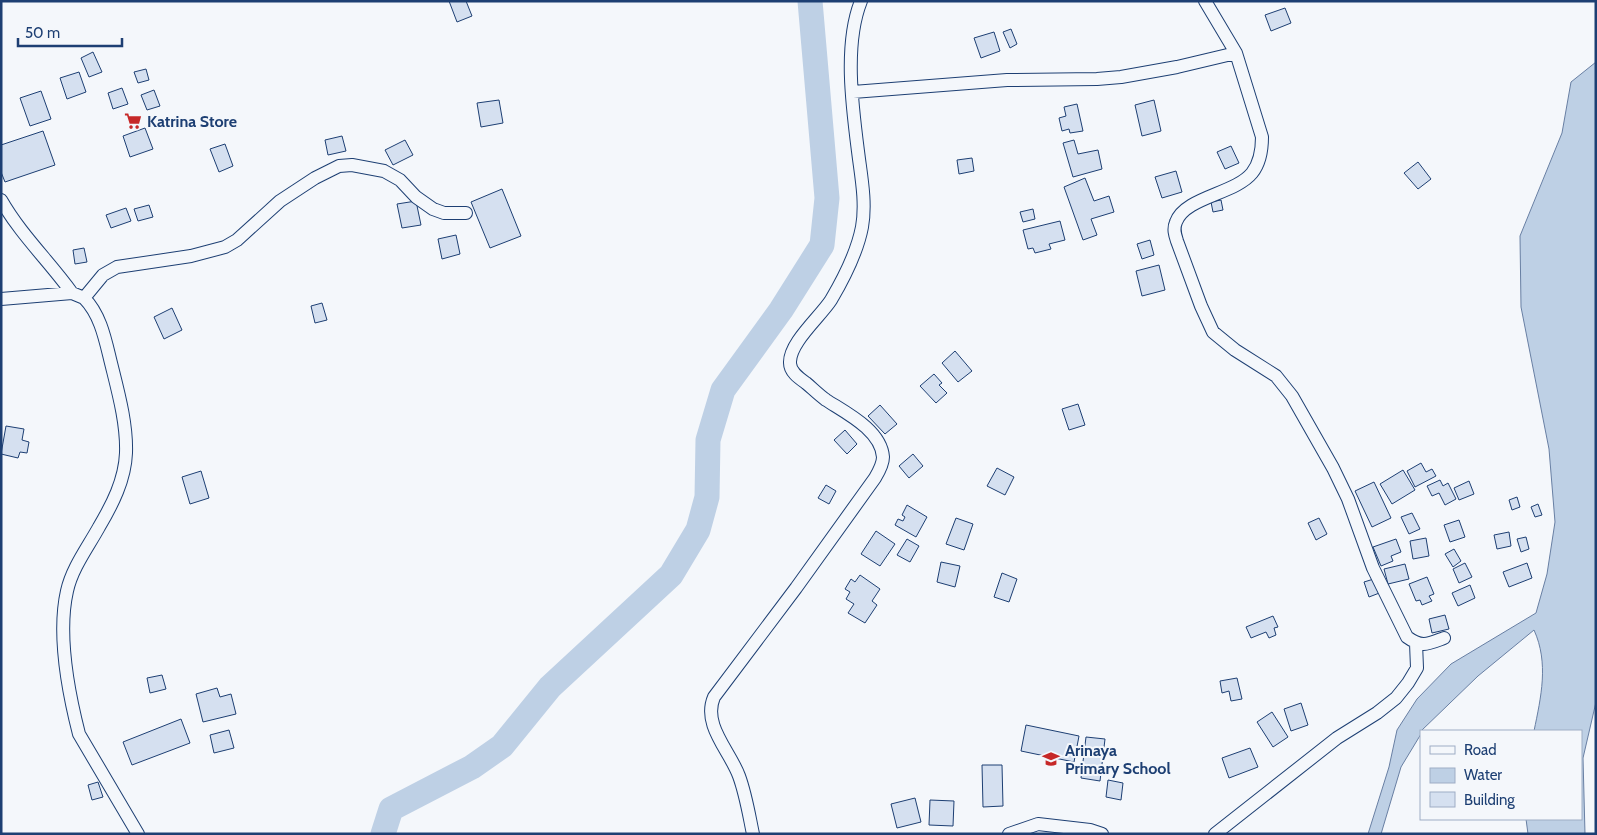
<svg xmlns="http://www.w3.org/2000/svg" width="1597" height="835" font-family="Cabin,sans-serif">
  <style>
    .water { fill: #bed0e5; stroke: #687fa3 }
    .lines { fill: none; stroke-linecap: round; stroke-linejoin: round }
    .river { stroke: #bed0e5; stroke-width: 25 }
    .building { fill: #d5e0f0; stroke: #1d3f73 }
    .minor-casing { stroke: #1d3f73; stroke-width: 14 }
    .minor { stroke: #f4f7fb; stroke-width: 12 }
    .labels { text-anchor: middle; stroke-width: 4; stroke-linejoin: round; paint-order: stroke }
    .poi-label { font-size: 16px; font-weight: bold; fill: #1d3f73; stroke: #f4f7fb; text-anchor: start }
  </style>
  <rect width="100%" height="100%" fill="#f4f7fb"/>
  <path class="water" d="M1596,62V702L1583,758L1585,834H1528L1526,819H1581V731H1534C1541,697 1549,663 1534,630L1478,676L1421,731V734L1401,767L1381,834H1368L1389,767L1397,730L1417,699L1451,664L1536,613L1547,574L1555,522L1549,449L1521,307L1520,236L1562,133L1571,82Z"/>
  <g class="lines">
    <path class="river" d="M383,834L391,809L472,767L502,746L550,687L671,575L698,530L707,497L708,440L723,390L781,310L822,245L827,198L810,1"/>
  </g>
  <path class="building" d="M449,1H466L472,16L457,22Z
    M1285,8L1291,23L1271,31L1265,15Z
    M1011,29L1017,44L1010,48L1003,32Z
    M994,32L1000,51L981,58L974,38Z
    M93,52L102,72L89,77L81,58Z
    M146,69L149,80L138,83L134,72Z
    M79,72L86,92L67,99L60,78Z
    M122,88L128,104L113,109L108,93Z
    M154,90L160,106L147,110L141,95Z
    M41,91L51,119L30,126L20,98Z
    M499,100L503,123L481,127L477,103Z
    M1154,100L1161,131L1142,136L1135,105Z
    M1077,104L1083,131L1070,133L1069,129L1062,131L1059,118L1066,116L1064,107Z
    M145,128L153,149L130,157L123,136Z
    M43,131L55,165L5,182L1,172V145Z
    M342,136L346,151L328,155L325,140Z
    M405,140L413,155L393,165L385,150Z
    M1074,140L1078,154L1098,150L1102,169L1073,177L1063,143Z
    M225,144L233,166L219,172L210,149Z
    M1231,146L1239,163L1225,169L1217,152Z
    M972,158L974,171L959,174L957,160Z
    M1418,162L1431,179L1418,189L1404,173Z
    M1176,171L1182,192L1162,198L1155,177Z
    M1085,178L1094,201L1109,196L1114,212L1091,219L1097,235L1083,240L1064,187Z
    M502,189L521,236L490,248L471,202Z
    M1221,200L1223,210L1213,212L1211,202Z
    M416,201L421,225L402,228L397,204Z
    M149,205L153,217L138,221L134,209Z
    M126,208L131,221L111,228L106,215Z
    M1033,209L1035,219L1023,222L1020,212Z
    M1060,221L1065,240L1049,244L1051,249L1035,253L1033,248L1028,249L1023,230Z
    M456,235L460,254L442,259L438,239Z
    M1150,240L1154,255L1142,259L1137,244Z
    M84,248L87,262L75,264L73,250Z
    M1159,265L1165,290L1142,296L1136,271Z
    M322,303L327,320L315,323L311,306Z
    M172,308L182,330L164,339L154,317Z
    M955,351L972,371L958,382L942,363Z
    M934,374L942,383L939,385L947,393L936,403L920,386Z
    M1078,404L1085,425L1069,430L1062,409Z
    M880,405L897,424L885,434L868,416Z
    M6,426L24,429L22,440L29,442L27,453L20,452L18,458L1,454Z
    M845,430L857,444L847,454L834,440Z
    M913,454L923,466L909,478L899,466Z
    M1421,463L1426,472L1432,469L1436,476L1415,487L1407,471Z
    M997,468L1014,477L1005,495L987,486Z
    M1403,470L1415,490L1392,504L1380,484Z
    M201,471L209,498L190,504L182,477Z
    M1440,480L1443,486L1448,483L1456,499L1445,505L1439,493L1432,496L1427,486Z
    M1469,481L1474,494L1459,500L1454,488Z
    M1374,482L1391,518L1372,527L1355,491Z
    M826,485L836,491L829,504L818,498Z
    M1517,497L1520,507L1512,510L1509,500Z
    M1538,504L1542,515L1535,517L1531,507Z
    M907,505L927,517L916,537L895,525L898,519L903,521L905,517L902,515Z
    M1412,513L1420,529L1409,534L1401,517Z
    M956,518L973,524L964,550L946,544Z
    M1319,518L1327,534L1316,540L1308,523Z
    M1459,520L1465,537L1450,542L1444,525Z
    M876,531L895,544L880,566L861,554Z
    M1509,532L1511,546L1497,549L1494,535Z
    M1526,537L1529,549L1521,552L1517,539Z
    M1426,538L1429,556L1413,559L1410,541Z
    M907,539L919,546L910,562L897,555Z
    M1396,539L1401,552L1391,556L1393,561L1381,566L1373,547Z
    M1454,549L1461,561L1453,567L1445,554Z
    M941,562L960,566L955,587L937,582Z
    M1465,563L1472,577L1459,583L1453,569Z
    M1527,563L1532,578L1509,587L1503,572Z
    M1405,564L1409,579L1388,584L1384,569Z
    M1002,573L1017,579L1009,602L994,597Z
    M860,575L880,589L872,601L877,605L865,623L848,613L854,604L846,599L850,592L845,589L851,579L855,582Z
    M1427,577L1434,594L1429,596L1432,601L1422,605L1420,600L1416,601L1409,584Z
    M1377,578L1382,592L1369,597L1364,582Z
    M1470,585L1475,598L1458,606L1452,593Z
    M1445,615L1449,629L1432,633L1429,619Z
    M1273,616L1278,627L1274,628L1276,635L1269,638L1266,632L1251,638L1246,627Z
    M162,675L166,689L150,693L147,678Z
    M1237,678L1242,699L1231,701L1229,691L1222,693L1220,681Z
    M217,688L220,697L231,694L236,714L203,722L196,694Z
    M1301,703L1308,725L1291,731L1284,709Z
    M1272,712L1288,737L1273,747L1257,722Z
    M181,719L190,743L132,765L123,742Z
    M1026,725L1079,736L1074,762L1021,751Z
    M229,730L234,748L214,753L210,735Z
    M1086,737L1105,739L1100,781L1081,778Z
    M1250,748L1258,767L1229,778L1222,758Z
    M982,765H1002L1003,806L983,807Z
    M1108,780L1123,783L1121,800L1106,797Z
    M98,782L103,797L92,800L88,785Z
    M915,798L921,822L897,828L891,804Z
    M930,800L954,801L953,826L929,825Z"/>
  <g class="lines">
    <g class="minor-casing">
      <path id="minor" d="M1236,53L1262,137C1262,149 1260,163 1252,173C1235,194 1185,197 1176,222C1173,229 1175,235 1177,241L1201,306L1213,332L1235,350L1276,376L1292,396L1333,468L1348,499L1373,568L1407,637C1422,648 1428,644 1444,638
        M853,92L1007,80L1097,79L1121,77L1177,67L1236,53L1205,1
        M1,200C21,235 49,261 72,293L1,299
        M72,293L84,298L103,275L117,267L191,256L225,247L237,240L280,201L315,178L339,166L352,165L384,171L400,180L416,197L433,209L444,213H466
        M84,298C102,316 106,344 112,367C119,395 127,425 126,453C125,480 112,505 99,527C88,547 72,568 67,591C57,635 68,691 79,734L138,834
        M753,834C749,815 746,795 739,776C730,751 702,725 714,697L796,588L875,478C878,473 883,464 883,457C881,430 846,413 826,400C819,395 812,388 806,383C799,378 790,372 790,363C789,343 820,317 831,300C844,278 857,253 862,227C866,205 862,181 859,159C853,112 843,46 861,1
        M1009,834L1038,824L1090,830L1102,834
        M1215,834L1337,738L1377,713L1396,698L1408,683L1417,668L1416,643"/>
    </g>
    <use href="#minor" class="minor"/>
  </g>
  <defs>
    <g id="supermarket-bare" transform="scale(1.35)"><path d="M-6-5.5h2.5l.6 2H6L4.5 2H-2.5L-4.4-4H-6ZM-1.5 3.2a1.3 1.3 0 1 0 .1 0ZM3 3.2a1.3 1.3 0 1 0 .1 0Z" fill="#c62828" stroke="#f4f7fb" stroke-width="2.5" paint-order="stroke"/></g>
    <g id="school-bare" transform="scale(1.35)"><path d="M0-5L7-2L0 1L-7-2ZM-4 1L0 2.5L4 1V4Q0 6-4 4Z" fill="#c62828" stroke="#f4f7fb" stroke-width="2.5" paint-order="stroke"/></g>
  </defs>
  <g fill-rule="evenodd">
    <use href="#supermarket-bare" x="133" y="121"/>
    <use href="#school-bare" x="1051" y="759"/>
  </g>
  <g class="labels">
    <g class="poi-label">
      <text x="147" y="127">Katrina Store</text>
      <text x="1065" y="756">Arinaya<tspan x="1065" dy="18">Primary School</tspan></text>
    </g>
  </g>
  <rect width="1597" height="835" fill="none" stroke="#1d3f73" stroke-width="5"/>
  <rect x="1420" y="730" width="162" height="90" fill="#f4f7fb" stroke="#9eadc5"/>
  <rect x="1430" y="746" width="25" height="8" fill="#f4f7fb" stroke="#9eadc5"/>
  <text x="1464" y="755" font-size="15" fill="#1d3f73">Road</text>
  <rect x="1430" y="768" width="25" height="15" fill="#bed0e5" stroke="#9eadc5"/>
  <text x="1464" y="780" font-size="15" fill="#1d3f73">Water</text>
  <rect x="1430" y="792" width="25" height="15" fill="#d5e0f0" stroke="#9eadc5"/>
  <text x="1464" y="805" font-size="15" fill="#1d3f73">Building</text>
  <path d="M18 38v8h104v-8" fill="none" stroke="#1d3f73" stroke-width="2.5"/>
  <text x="25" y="38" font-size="15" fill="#1d3f73" stroke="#f4f7fb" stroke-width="4" paint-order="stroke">50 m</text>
</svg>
